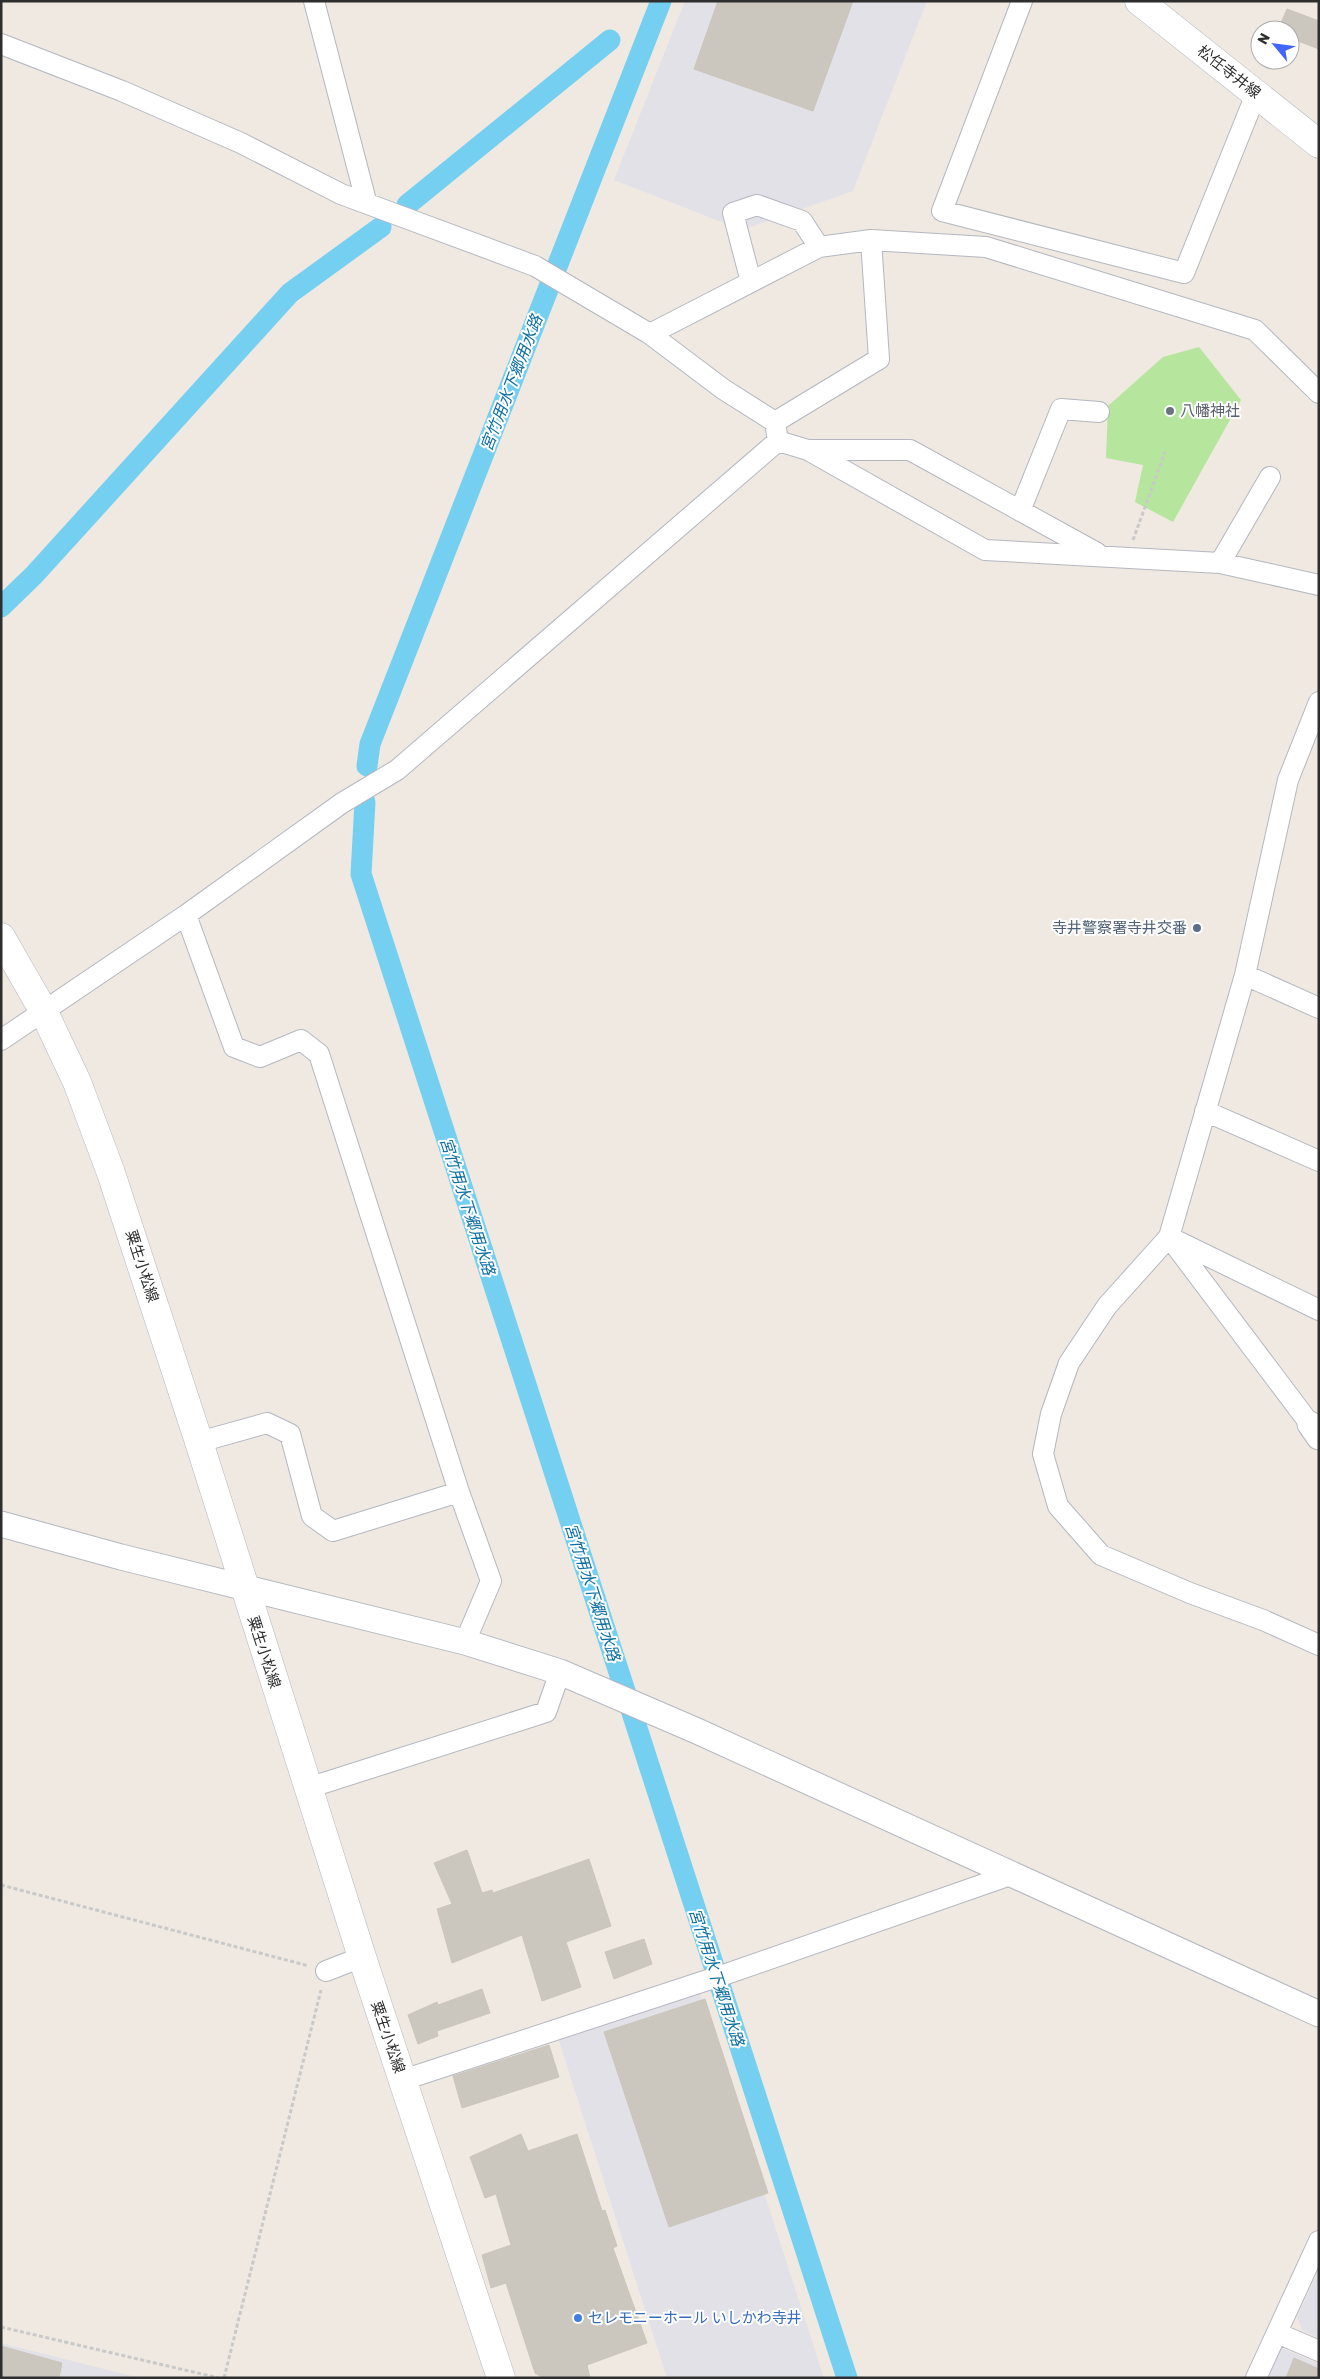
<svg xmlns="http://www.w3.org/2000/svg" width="1320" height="2379" font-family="Rubik,'Noto Sans JP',sans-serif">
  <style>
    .industrial { fill: #e3e1e8 }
    .green { fill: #b6e59e }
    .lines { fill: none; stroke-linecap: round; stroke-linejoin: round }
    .canal { stroke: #75cff0; stroke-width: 21 }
    .building { fill: #cbc7bf; stroke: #cbc5ba }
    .minor-casing { stroke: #b4b7c1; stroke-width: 22 }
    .tertiary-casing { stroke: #b4b7c1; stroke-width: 27 }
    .secondary-casing { stroke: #b4b7c1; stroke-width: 29 }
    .path { stroke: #c9c9c9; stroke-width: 3; stroke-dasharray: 4 2.5; stroke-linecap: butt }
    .minor { stroke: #fff; stroke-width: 20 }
    .tertiary { stroke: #fff; stroke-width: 25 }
    .secondary { stroke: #fff; stroke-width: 28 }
    .worship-dot { fill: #6b7280; stroke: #fff; stroke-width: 2 }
    .service-dot { fill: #5c6f8a; stroke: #fff; stroke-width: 2 }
    .shop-dot { fill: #3f7fe0; stroke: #fff; stroke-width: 2 }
    .labels { text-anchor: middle; stroke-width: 4; stroke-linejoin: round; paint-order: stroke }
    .street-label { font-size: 15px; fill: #2e2e2e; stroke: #fff }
    .worship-label { font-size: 15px; fill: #5b616d; stroke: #fff; text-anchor: start }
    .service-label { font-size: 15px; fill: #4e5e75; stroke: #fff; text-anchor: end }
    .shop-label { font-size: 15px; fill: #366cbe; stroke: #fff; text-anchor: start }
    .water-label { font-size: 16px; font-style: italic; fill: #0d6fa3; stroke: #fff }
  </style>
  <rect width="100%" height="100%" fill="#efe9e1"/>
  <path class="industrial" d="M685,1H927L853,191L742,230L614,180Z
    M697,1985L824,2378H667L557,2035Z
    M1319,2270V2338L1302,2330L1297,2317Z
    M1,2343L140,2378H1Z
    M1281,2348L1319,2364V2378H1268Z"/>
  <path class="green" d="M1199,347L1241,400L1173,522L1135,502L1143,465L1106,458L1108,406L1163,357Z"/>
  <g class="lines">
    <path class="canal" d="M407,205L610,40
      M1,607L34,575L290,293L381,227
      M367,766L370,744L661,1
      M365,802L361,874L847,2378"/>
  </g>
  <path class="building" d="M718,1H853L813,111L694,69Z
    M1287,9L1319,21V49L1290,38V30H1278Z
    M467,1850L482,1893L492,1890L493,1893L589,1859L611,1926L566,1942L581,1987L542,2001L522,1935L452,1963L437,1909L452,1904L434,1863Z
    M644,1939L652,1964L614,1979L605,1952Z
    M482,1989L490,2013L437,2031L438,2036L418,2044L408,2015L437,2002L438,2005Z
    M705,1999L768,2193L669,2227L604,2032Z
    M549,2045L559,2077L462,2108L453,2076Z
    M521,2134L528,2151L577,2134L602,2211L605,2210L617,2246L613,2248L647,2343L587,2365L590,2378H543L535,2373L506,2283L491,2288L482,2255L511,2245L496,2194L485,2198L470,2157Z
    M1,2346L62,2363L59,2378H1Z
    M1294,2358L1319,2369V2378H1286Z"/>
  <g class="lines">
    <g class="minor-casing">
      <path id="minor" d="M314,1L366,201
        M1022,1L942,211L1184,273L1256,94
        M1,44L122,91L241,143L341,194L535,266L650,334L723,389L775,422L778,441
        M751,282L733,213L757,205L802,221L819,247
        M650,334L819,247L871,240L986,247L1255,330L1319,393
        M775,422L879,359L871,240
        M778,441L808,450L985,550L1220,563L1319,585
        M810,450H910L1097,553
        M1020,511L1061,409L1099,412
        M1220,563L1270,477
        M1319,702L1288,780L1245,975L1169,1237L1107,1306L1069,1363L1051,1414L1043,1454L1058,1506L1101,1555L1190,1593L1263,1620L1319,1645
        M186,915L234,1047L260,1057L301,1040L319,1054L459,1492L491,1581L465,1642
        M1245,975L1319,1008
        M1,1040L186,915L342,803L397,770L778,441
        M1205,1111L1319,1161
        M1169,1237L1310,1424
        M1173,1239L1319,1310
        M199,1442L267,1423L290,1434L312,1516L333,1531L459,1492
        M308,1788L546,1712L560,1672
        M326,1971L362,1957
        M403,2080L732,1972L1013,1874
        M1277,2333L1319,2351
        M1256,2378L1319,2241"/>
    </g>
    <g class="tertiary-casing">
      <path id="tertiary" d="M1310,1424L1319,1437
        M1,1524L121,1557L465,1642L560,1672L697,1731L1319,2014"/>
    </g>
    <g class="secondary-casing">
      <path id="secondary" d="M1139,1L1319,144
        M1,937L43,1010L77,1082L111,1173L199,1442L362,1957L501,2378"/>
    </g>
    <path class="path" d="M1133,540L1165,452
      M1,1885L309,1966
      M1,2327L219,2378
      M224,2378L321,1990"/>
    <use href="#minor" class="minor"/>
    <use href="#tertiary" class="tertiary"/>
    <use href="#secondary" class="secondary"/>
  </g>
  <circle class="worship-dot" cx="1170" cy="411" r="5"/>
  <circle class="service-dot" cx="1197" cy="928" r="5"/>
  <circle class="shop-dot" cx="578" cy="2318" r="5"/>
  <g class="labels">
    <g class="street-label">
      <text transform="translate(1229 72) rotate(38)" y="5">松任寺井線</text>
      <text transform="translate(142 1266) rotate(72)" y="5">粟生小松線</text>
      <text transform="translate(264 1652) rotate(72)" y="5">粟生小松線</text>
      <text transform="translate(388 2037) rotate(71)" y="5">粟生小松線</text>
    </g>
    <g class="worship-label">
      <text x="1180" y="416">八幡神社</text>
    </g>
    <g class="service-label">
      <text x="1187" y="933">寺井警察署寺井交番</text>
    </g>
    <g class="shop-label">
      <text x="588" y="2323">セレモニーホール いしかわ寺井</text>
    </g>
    <g class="water-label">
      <text transform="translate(511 383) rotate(-69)" y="6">宮竹用水下郷用水路</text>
      <text transform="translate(468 1206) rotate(72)" y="6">宮竹用水下郷用水路</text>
      <text transform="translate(593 1592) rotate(72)" y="6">宮竹用水下郷用水路</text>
      <text transform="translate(717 1977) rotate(72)" y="6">宮竹用水下郷用水路</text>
    </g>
  </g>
  <rect width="1320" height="2379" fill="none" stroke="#2e2e2e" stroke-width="5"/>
  <g transform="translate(1275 45) rotate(299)"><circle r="24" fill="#ffffff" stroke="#ababab"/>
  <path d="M0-4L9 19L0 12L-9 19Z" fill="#4264fb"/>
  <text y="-8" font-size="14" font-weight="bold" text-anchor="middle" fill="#2e2e2e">N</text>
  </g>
</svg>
